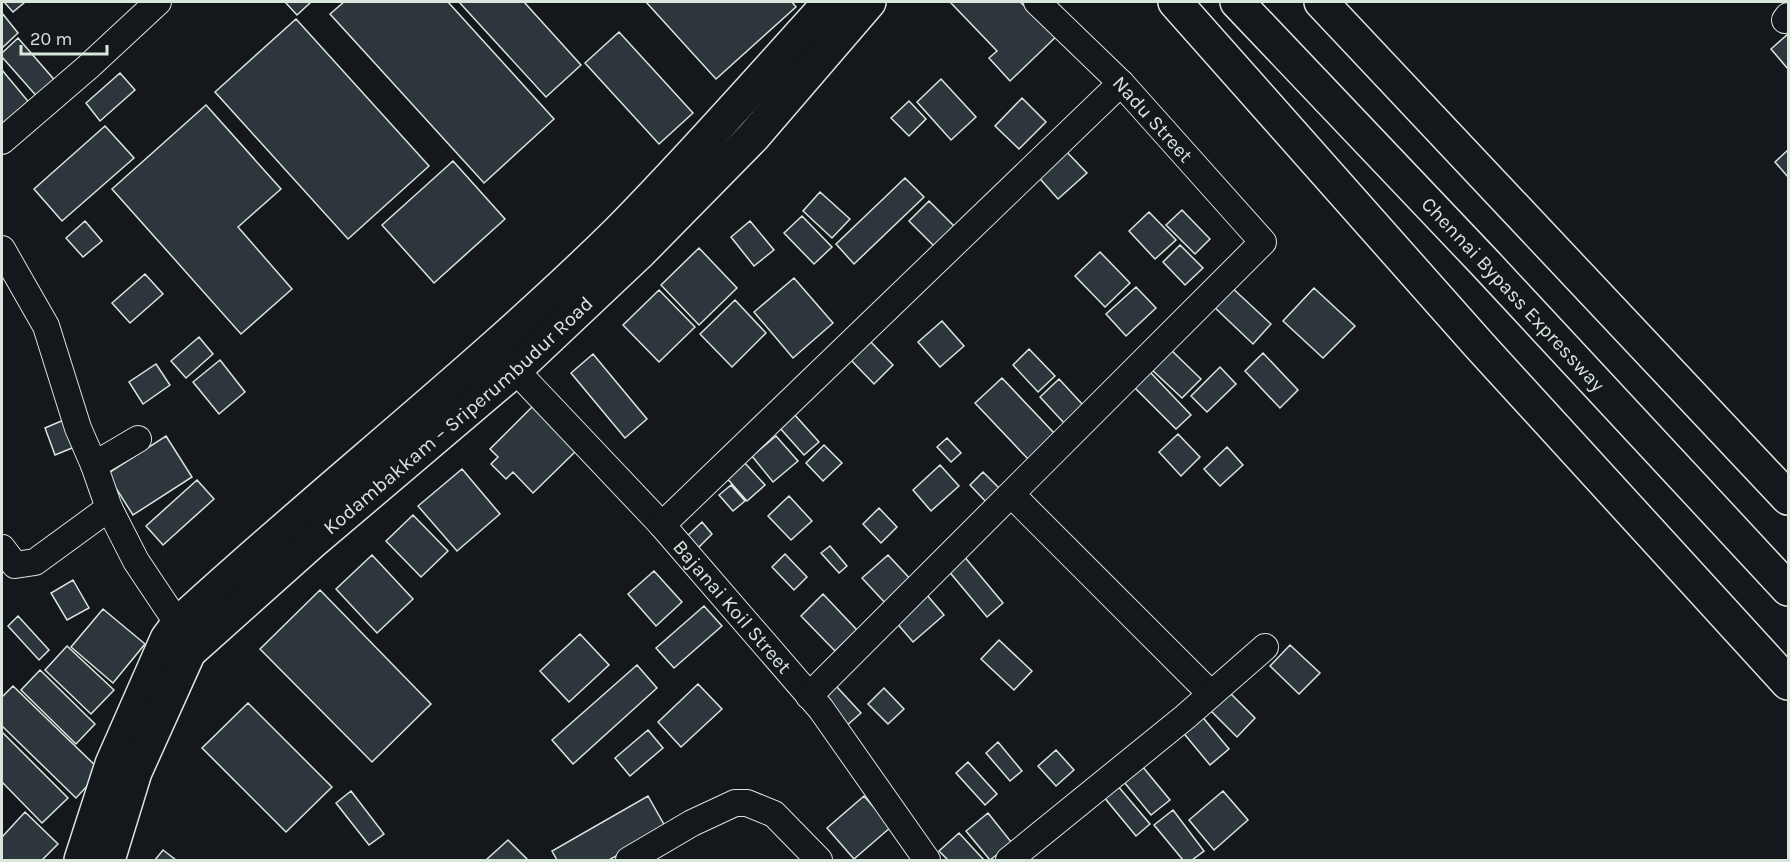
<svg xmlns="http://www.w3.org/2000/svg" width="1790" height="862" font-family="Karla,sans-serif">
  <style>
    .building { fill: #2c363c; stroke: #d8e6dc; stroke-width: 1.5 }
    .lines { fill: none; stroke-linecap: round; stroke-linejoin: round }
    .street-casing { stroke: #d8e6dc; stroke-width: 28 }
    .secondary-casing { stroke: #d8e6dc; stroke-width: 36 }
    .primary-casing { stroke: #d8e6dc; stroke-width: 36 }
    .highway-casing { stroke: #d8e6dc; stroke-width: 36 }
    .street { stroke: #14181c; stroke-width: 26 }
    .secondary { stroke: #14181c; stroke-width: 33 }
    .primary { stroke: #14181c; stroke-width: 33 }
    .highway { stroke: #14181c; stroke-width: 33 }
    .labels { text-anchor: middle; stroke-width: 4.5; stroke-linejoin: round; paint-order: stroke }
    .street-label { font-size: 20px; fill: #d8e6dc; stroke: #14181c }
  </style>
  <rect width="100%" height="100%" fill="#14181c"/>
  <path class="building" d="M4,2H25L13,12Z
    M285,2H311L297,15Z
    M344,2H448L554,119L484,183L330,14Z
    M459,2H524L581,65L546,97Z
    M646,2H792L796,7L716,79Z
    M952,2H1020L1031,12L1062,31L1010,81L989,58L997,51L951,3Z
    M2,13L18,33L2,48Z
    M296,19L429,166L348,239L215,92Z
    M619,32L693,113L659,144L585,63Z
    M1788,34V69L1771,49Z
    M18,38L58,84L40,100L2,57V53Z
    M2,70L32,106L2,126Z
    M120,73L135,90L100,121L86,103Z
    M941,79L976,117L951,140L917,102Z
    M1022,98L1046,122L1019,149L995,126Z
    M909,101L926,119L909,136L891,118Z
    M206,105L281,189L238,227L292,289L241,334L112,189Z
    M105,126L134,158L62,221L34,189Z
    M1062,147L1087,173L1058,199L1034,172Z
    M1788,150V177L1775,162Z
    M453,161L505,219L434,283L382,225Z
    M905,178L924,197L854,264L836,244Z
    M820,192L850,219L832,238L803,211Z
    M929,201L957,229L937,249L909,221Z
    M1182,210L1210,239L1195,254L1166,225Z
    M1149,212L1176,240L1155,259L1129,231Z
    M802,216L832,247L814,264L784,233Z
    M85,221L102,241L83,257L66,238Z
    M750,221L774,250L754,266L731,237Z
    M1180,245L1203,268L1185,285L1163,262Z
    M699,248L737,288L699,325L661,285Z
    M1100,252L1130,283L1105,307L1075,276Z
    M145,274L163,294L130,323L112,303Z
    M794,278L833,323L793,358L754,312Z
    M1228,284L1271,324L1253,344L1210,303Z
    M1136,287L1156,308L1126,336L1106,314Z
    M1314,288L1355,326L1323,358L1283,321Z
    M659,290L695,327L659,362L623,325Z
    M735,300L766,333L732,367L700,334Z
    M942,321L964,346L940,367L918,342Z
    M199,337L213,354L186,378L171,361Z
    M868,339L893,365L874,384L849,358Z
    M1169,348L1201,379L1182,398L1150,368Z
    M1029,349L1055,376L1038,392L1013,365Z
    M1263,353L1298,390L1280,408L1245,371Z
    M593,354L647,419L625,438L571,373Z
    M220,360L245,392L219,414L193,382Z
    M156,364L170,385L143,404L129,382Z
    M1220,367L1236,384L1207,412L1191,396Z
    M1150,372L1191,415L1176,429L1134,387Z
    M1002,378L1055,434L1028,459L975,403Z
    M1059,379L1083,405L1064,423L1040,397Z
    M535,404L579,448L533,493L513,472L506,479L491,464L498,457L490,449Z
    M794,414L819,442L804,455L779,427Z
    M66,419L77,446L55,455L45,428Z
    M1178,434L1200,457L1181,476L1159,452Z
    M166,436L192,477L133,515L107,474Z
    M776,436L798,461L773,482L752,456Z
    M947,438L961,453L951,462L937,447Z
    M824,445L842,463L823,481L806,463Z
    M1227,447L1243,465L1220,486L1204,469Z
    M743,461L765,485L747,501L725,476Z
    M940,465L959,486L931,511L913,490Z
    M462,469L500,514L457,551L418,506Z
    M983,472L1002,491L988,504L970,485Z
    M197,480L214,499L163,545L146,526Z
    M731,485L745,501L733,511L719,495Z
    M789,496L812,521L791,540L768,516Z
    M879,508L897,527L881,543L863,524Z
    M413,515L448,551L421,577L386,541Z
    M702,522L712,534L696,550L684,539Z
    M830,546L847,566L839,573L821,553Z
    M785,554L807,577L794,590L772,567Z
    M372,555L413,599L377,633L336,589Z
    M888,555L914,583L888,606L862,578Z
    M963,555L1003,603L987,617L947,569Z
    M654,571L682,602L656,626L628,594Z
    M73,580L89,608L67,620L51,593Z
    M320,590L431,704L372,762L260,649Z
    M823,594L857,630L835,651L801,616Z
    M926,594L944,615L913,642L895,621Z
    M704,606L722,626L674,668L656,648Z
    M103,609L145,644L113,683L71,647Z
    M18,616L49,650L39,660L8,626Z
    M580,634L609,665L569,702L540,671Z
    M999,640L1032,671L1014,690L981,659Z
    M1290,645L1320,673L1299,694L1270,666Z
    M67,646L114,690L91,714L45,670Z
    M637,665L657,688L573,764L552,740Z
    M40,670L95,724L76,744L21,690Z
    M698,684L722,709L681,747L658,722Z
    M13,686L101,771L76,798L2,726V697Z
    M836,686L861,713L845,727L820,700Z
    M884,688L904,709L888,724L868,704Z
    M1227,690L1255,718L1237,737L1208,708Z
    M248,703L332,787L286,832L202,748Z
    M1200,714L1229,749L1210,765L1181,730Z
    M648,730L663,748L630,776L615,758Z
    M2,732L68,798L42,823L2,782Z
    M998,742L1022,771L1010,781L986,753Z
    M1056,750L1074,770L1056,786L1038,766Z
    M968,762L997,794L985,805L956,773Z
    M1142,766L1170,800L1151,815L1124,782Z
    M1117,785L1150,824L1136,836L1103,796Z
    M351,791L384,834L369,845L336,803Z
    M1223,791L1248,820L1214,850L1189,820Z
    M648,796L666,828L609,860H557L552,851Z
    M864,796L891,827L854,859L827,828Z
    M1173,810L1204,851L1192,860H1183L1154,825Z
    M25,812L58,844L42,860H2V837Z
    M988,813L1012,843L990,860L966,831Z
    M959,833L984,860H948L939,851Z
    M508,840L528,860H486Z
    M163,850L176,860H155Z"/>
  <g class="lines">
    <g class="street-casing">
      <g id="street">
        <path d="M1785,20L1788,16"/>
        <path d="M2,141L88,67L158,2"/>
        <path d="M2,249L46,326L78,428L94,465L109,508L136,561L178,624"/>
        <path id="s1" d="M503,357L662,525L821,709L927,860"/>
        <path d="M94,465L138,439"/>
        <path d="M1012,495L1211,694"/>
        <path d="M662,525L1121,83"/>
        <path d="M2,548L15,565L35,562L109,508"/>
        <path d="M809,696L1263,242L1121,83L1037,2"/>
        <path d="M629,860L692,823L735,803H747L774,814L819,860"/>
        <path d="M1009,860L1185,717L1265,647"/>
      </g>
    </g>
    <g class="secondary-casing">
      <path id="secondary" d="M1175,2L1480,346L1788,683"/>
    </g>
    <g class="primary-casing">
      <g id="primary">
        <path d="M81,860L112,764L167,639L178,624C322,491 478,370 618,232C691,158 760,79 830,2"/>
        <path id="s2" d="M108,860L135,772L189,652L311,543L515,370L640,252L753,137L869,2"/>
      </g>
    </g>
    <g class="highway-casing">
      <g id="highway">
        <path id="s3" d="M1237,2L1485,263L1788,589"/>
        <path d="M1321,2L1788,498"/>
      </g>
    </g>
    <use href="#street" class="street"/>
    <use href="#secondary" class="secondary"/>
    <use href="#primary" class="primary"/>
    <use href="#highway" class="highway"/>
  </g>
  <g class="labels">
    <g class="street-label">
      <text transform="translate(1153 119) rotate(48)" y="7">Nadu Street</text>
      <text dy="7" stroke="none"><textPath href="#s3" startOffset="402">Chennai Bypass Expressway</textPath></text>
      <text dy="7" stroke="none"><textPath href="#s2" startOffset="582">Kodambakkam – Sriperumbudur Road</textPath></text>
      <text dy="7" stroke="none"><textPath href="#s1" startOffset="339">Bajanai Koil Street</textPath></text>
    </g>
  </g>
  <rect width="1790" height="862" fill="none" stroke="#d8e6dc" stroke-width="6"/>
  <path d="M21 45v9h86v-9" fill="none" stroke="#d8e6dc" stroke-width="3"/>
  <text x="30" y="45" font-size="18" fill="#d8e6dc" stroke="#14181c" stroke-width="4.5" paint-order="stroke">20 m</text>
</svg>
